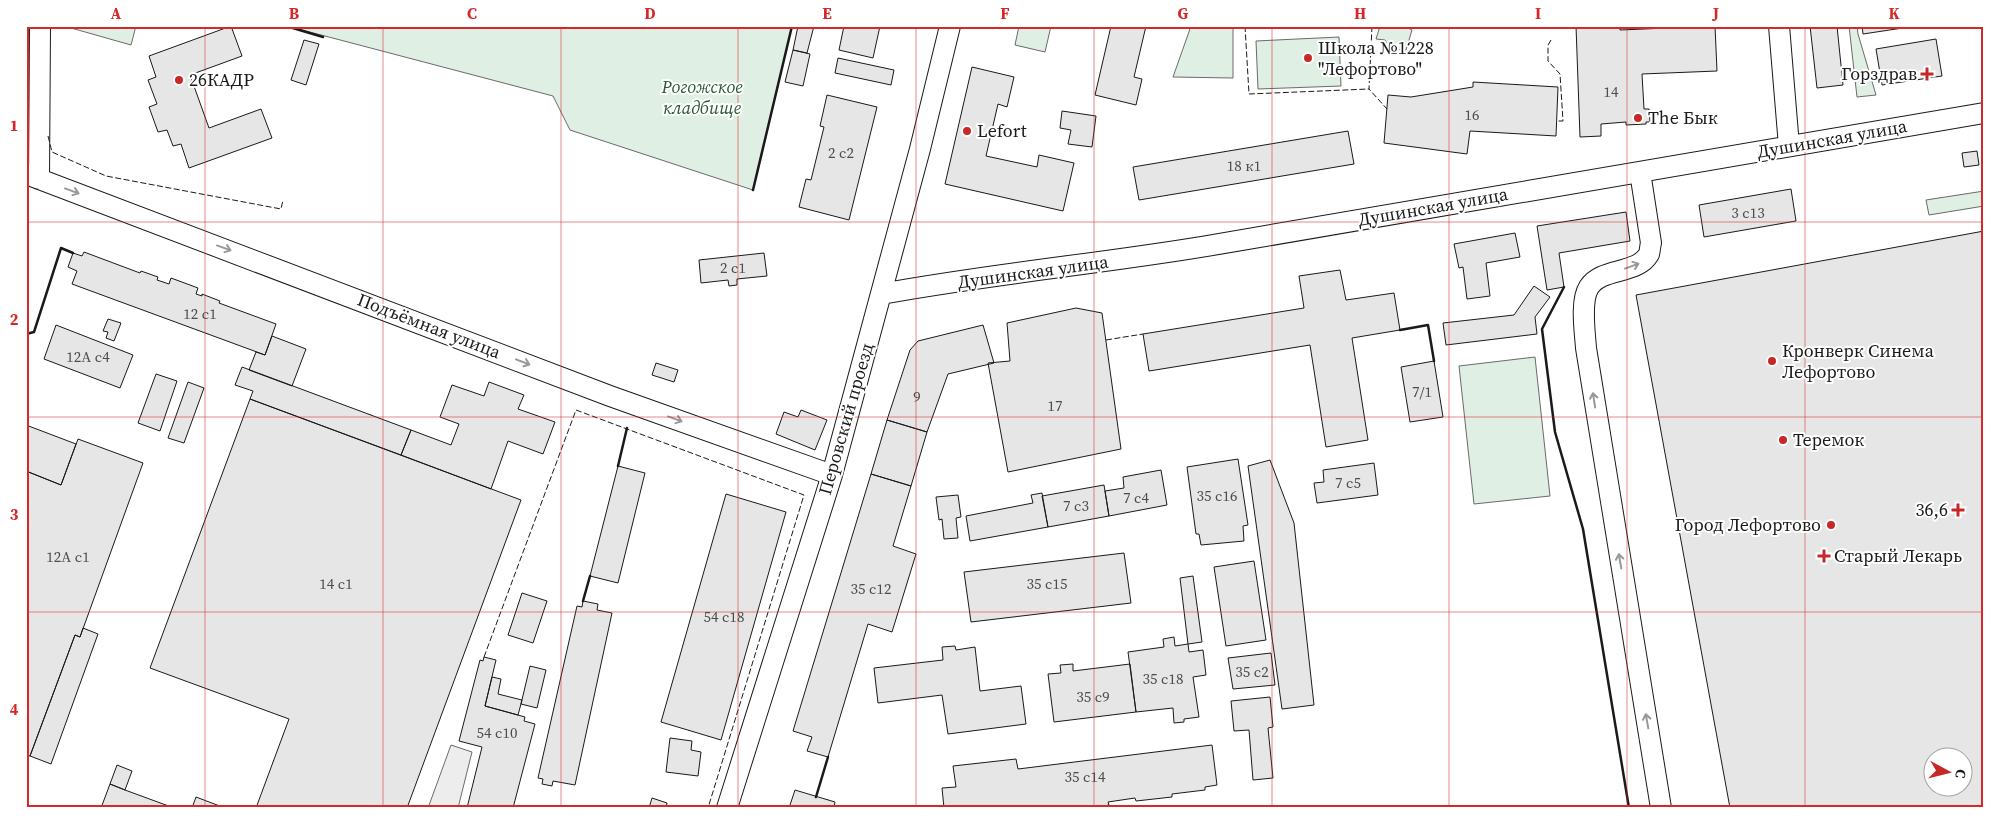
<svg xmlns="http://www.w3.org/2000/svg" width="2010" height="834" font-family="'Source Serif 4',serif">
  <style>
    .green { fill: #e0efe3; stroke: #6a6a6a }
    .parking { fill: #ededed; stroke: #6a6a6a }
    .building { fill: #e6e6e6; stroke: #1a1a1a; fill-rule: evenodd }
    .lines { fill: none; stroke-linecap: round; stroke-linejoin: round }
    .minor-casing { stroke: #1a1a1a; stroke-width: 22 }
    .minor { stroke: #fff; stroke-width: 20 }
    .fence { stroke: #1a1a1a; stroke-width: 1; stroke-dasharray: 6 2.5; stroke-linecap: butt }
    .wall { stroke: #1a1a1a; stroke-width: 2.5 }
    .oneway { stroke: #989898 }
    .grid { fill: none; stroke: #d62828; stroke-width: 1; stroke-opacity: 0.55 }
    .poi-dot { fill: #c62828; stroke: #fff; stroke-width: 2 }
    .labels { text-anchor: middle; stroke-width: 4; stroke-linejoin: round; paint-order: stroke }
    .number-label { font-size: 15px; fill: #4d4d4d }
    .poi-label { font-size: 18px; fill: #1a1a1a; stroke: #fff; text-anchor: start }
    .park-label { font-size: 18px; font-style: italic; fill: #2b5a34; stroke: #fff }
    .street-label { font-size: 18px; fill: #1a1a1a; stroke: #fff }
    .neatline { fill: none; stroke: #d62828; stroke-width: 2 }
    .grid-label { font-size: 16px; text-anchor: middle; font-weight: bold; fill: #d62828 }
  </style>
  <rect width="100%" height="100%" fill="#fff"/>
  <path class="green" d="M64,26H136L131,45Z
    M287,26H792L753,190L570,130L553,96Z
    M1019,26H1051L1045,52L1015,45Z
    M1191,26H1233V78L1173,77Z
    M1380,26H1404L1412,30L1406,50L1390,49L1385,40L1376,39Z
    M1849,26H1857L1858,34L1876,95L1857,97Z
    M1339,37L1341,86L1258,89L1256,41Z
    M1984,191V206L1929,215L1926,200Z
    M1535,357L1550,496L1474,504L1459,366Z"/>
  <path class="parking" d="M451,745L472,752L458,808H428Z"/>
  <path class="building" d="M231,26L242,56L190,75L209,128L261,109L272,138L189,168L181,144L173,146L167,130L158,132L149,107L157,104L148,80L156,77L149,56Z
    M798,26H814L807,53L793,50Z
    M844,26H880L873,58L839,50Z
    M1111,26H1146L1134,77L1142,79L1136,105L1095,95Z
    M1576,26H1620V30L1715,26L1717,71L1642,74L1644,109H1649L1650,122H1646V124L1626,125V122L1601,124V136L1580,137Z
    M1810,26H1837L1843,85L1817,88Z
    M1862,26H1916L1863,34Z
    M1936,39L1942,76L1882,85L1876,49Z
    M304,40L319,44L306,85L291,80Z
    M793,50L810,54L803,86L785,82Z
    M838,58L894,70L891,85L835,73Z
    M972,67L1014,77L1007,107L998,104L986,156L1037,167L1039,155L1074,163L1063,211L945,184Z
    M1473,82L1558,87L1556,136L1470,131L1467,154L1384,143L1388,95L1411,97L1473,87Z
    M827,95L877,107L849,220L799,207L806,179L811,180L824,127L820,126Z
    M1062,111L1096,116L1092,147L1068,144L1071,130L1060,128Z
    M1348,131L1354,164L1139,200L1133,167Z
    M1977,151L1979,165L1964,167L1962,153Z
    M1791,189L1796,221L1704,237L1699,205Z
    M1626,212L1630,241L1559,253L1564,287L1547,290L1537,226Z
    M1984,231V808H1730L1636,295ZM1932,756H1962V786H1932Z
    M1515,233L1520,257L1486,263L1490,296L1467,299L1463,267L1459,268L1454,244Z
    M84,252L140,273L141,271L158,277L157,280L169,284L171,278L198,288L196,294L202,296V294L220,301L219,303L276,324L265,355L72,284L77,271L68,267L73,253L82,256Z
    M764,253L767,276L737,279V285L729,286L728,280L701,283L699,260Z
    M1340,270L1346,300L1394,293L1400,330L1352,338L1368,440L1326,447L1310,345L1149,371L1143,334L1304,308L1299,276Z
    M1534,286L1550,297L1535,317L1537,334L1446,345L1443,323L1514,315Z
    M1076,308L1102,313L1121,449L1008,472L988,363L1010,361L1007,323Z
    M108,319L121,323L114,341L106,338L108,332L103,331Z
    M56,325L133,355L120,388L44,359Z
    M983,325L994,363L948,374L927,432L887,420L910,350L918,341Z
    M272,336L306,349L292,386L249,370L256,352L265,355Z
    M1434,361L1443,417L1410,422L1401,367Z
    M656,363L678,370L674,382L652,375Z
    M242,367L411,430L401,455L250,399L253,391L235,385Z
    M156,374L177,381L160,431L138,423Z
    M188,382L204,388L184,443L168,438Z
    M489,382L524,395L518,409L555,422L543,454L508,441L491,489L401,455L411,430L451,445L459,424L440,417L452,385L484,396Z
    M250,399L521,500L407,808H256L289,719L150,668Z
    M801,410L827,420L815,450L776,434L784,412L798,417Z
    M887,420L927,432L911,486L871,474Z
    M26,425L76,444L61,485L26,471Z
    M78,439L143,463L80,637L75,635L30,756L26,755V471L61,485Z
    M1238,459L1248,525L1243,526L1244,541L1201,545L1199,534H1196L1187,467Z
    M1270,460L1294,523L1314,705L1282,709L1248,466Z
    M1374,463L1378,495L1317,503L1314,483L1324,482L1323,470Z
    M618,466L645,473L618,583L590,576Z
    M1161,470L1167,505L1109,516L1105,491L1124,488L1123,477Z
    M871,474L911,486L893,546L916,554L892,632L868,624L828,757L807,751L812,737L793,731Z
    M1104,485L1109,516L1048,527L1042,496Z
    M1042,493L1048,527L970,541L966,516L1033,503L1031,495Z
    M726,494L786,512L721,740L661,722Z
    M958,495L961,517L956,518L958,538L944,539L942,519L939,520L936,497Z
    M1124,553L1131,603L971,622L964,572Z
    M1254,561L1266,640L1226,646L1214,567Z
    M1193,576L1202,642L1188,644L1180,578Z
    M522,593L547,601L533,643L508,635Z
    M583,601L598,604L597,610L612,613L575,785L553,781L552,786L542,784L543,779L538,778L577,606L582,607Z
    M83,628L98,634L51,764L30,756L75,635L80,637Z
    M1174,637L1175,646L1188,644L1189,652L1203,650L1206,675L1193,677L1199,717L1184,719V722L1174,723L1173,708L1136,712L1128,652L1164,647L1163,639Z
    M955,646L956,650L975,647L980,691L1021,686L1026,724L948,734L942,695L878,703L874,668L943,660L942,647Z
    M1271,653L1275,685L1233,689L1228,658Z
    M484,657L496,660L485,706L525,717L524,721L535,724L513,808H467L482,747L459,741L480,660L483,661Z
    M1073,664V671L1130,664L1136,712L1054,722L1048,674L1061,673L1060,665Z
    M530,666L546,670L537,708L521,704Z
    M492,677L501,679L498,694L522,700L518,715L485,706Z
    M1270,697L1273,727L1268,728L1273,778L1253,780L1249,730L1234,731L1231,701Z
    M670,738L692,741L691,750L701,752L698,776L666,772Z
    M1212,745L1217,785L1205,787V790L1172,794V797L1136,801L1135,798L1108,802L1109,805L1093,808H944L942,788L956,787L953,766L1016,759L1018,769Z
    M117,765L132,771L125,790L110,784Z
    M110,784L125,790L174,808H101Z
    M795,790L835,802L834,808H789Z
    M196,797L225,808H192Z
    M652,798L667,803L666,808H649Z"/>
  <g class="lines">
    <g class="minor-casing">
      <path id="minor" d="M1779,26L1789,146
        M1640,172L1651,243C1650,246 1650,251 1649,254C1637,275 1602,267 1589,287C1580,301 1585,332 1586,348L1661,808
        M26,174L610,396L832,475
        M39,179L40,26
        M881,294C989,274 1099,264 1207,246L1984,113
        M727,808L832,475L920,149L950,26"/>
    </g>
    <use href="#minor" class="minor"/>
    <path class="fence" d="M1245,26L1249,94L1369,89
      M1372,26L1369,89L1387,109
      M1551,40L1548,45V61L1560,74L1563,121H1557
      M48,136L52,152L106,176L281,209L283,200
      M1106,340L1143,334
      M484,657L576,410L804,495L708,808"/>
    <path class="wall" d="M286,26L323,37
      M753,190L792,26
      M1564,287L1542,329L1555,432L1583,529L1629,808
      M1400,330L1428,325L1434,361
      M26,334L34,332L61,248L73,253
      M618,466L627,428
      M583,601L590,576
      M816,797L828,757"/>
  </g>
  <defs><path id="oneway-shaft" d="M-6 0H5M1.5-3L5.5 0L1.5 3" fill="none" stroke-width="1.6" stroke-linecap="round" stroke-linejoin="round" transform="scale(1.25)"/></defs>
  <g class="oneway">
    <use href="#oneway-shaft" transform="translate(72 191) rotate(20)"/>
    <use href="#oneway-shaft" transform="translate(224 248) rotate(20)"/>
    <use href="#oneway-shaft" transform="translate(1632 266) rotate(-20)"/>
    <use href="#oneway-shaft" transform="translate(523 362) rotate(21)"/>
    <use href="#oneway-shaft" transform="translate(1594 400) rotate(-99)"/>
    <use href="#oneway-shaft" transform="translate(675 419) rotate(20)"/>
    <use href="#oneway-shaft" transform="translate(1620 561) rotate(-100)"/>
    <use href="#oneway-shaft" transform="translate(1647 721) rotate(-100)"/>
  </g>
  <path class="grid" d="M205,26V808M383,26V808M561,26V808M738,26V808M916,26V808M1094,26V808M1272,26V808M1449,26V808M1627,26V808M1805,26V808M26,222H1984M26,417H1984M26,612H1984"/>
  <g class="poi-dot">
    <circle cx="1308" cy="58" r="5"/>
    <path d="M1924.5 66.5h5v5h5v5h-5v5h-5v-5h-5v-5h5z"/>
    <circle cx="179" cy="80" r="5"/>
    <circle cx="1638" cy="118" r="5"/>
    <circle cx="967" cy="131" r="5"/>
    <circle cx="1772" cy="361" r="5"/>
    <circle cx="1783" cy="440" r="5"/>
    <path d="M1955.5 502.5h5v5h5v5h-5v5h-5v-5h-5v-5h5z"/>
    <circle cx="1831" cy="525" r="5"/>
    <path d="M1821.5 548.5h5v5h5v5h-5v5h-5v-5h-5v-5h5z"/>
  </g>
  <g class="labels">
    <g class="number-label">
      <text x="1611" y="97">14</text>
      <text x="1472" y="120">16</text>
      <text x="841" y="158">2 с2</text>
      <text x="1244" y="171">18 к1</text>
      <text x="1748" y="218">3 с13</text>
      <text x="733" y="273">2 с1</text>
      <text x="200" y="319">12 с1</text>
      <text x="88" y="362">12А с4</text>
      <text x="1422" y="397">7/1</text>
      <text x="917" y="402">9</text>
      <text x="1055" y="411">17</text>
      <text x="1348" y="488">7 с5</text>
      <text x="1217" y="501">35 с16</text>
      <text x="1136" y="503">7 с4</text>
      <text x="1076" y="511">7 с3</text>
      <text x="68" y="562">12А с1</text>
      <text x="336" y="589">14 с1</text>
      <text x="1047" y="589">35 с15</text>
      <text x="871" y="594">35 с12</text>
      <text x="724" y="622">54 с18</text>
      <text x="1252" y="677">35 с2</text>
      <text x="1163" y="684">35 с18</text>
      <text x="1093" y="702">35 с9</text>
      <text x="497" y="738">54 с10</text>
      <text x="1085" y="782">35 с14</text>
    </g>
    <g class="poi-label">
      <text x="1318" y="54">Школа №1228<tspan x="1318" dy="21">"Лефортово"</tspan></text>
      <text x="1917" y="80" text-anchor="end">Горздрав</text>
      <text x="189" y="86">26КАДР</text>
      <text x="1648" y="124">The Бык</text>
      <text x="977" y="137">Lefort</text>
      <text x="1782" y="357">Кронверк Синема<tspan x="1782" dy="21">Лефортово</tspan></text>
      <text x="1793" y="446">Теремок</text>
      <text x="1948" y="516" text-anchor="end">36,6</text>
      <text x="1821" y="531" text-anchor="end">Город Лефортово</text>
      <text x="1834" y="562">Старый Лекарь</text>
    </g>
    <g class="park-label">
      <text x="702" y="93">Рогожское<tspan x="702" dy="21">кладбище</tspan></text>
    </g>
    <g class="street-label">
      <text transform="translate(1832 139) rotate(-10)" y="6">Душинская улица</text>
      <text transform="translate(1433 207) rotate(-10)" y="6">Душинская улица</text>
      <text transform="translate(1033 272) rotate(-8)" y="6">Душинская улица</text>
      <text transform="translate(429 326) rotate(21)" y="6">Подъёмная улица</text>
      <text transform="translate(846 419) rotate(-74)" y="6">Перовский проезд</text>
    </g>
  </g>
  <rect width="2010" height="834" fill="none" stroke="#ffffff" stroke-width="55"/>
  <g transform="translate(1948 772) rotate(97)"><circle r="24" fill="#ffffff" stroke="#a3a3a3"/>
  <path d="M0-4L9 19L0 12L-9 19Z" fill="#c62828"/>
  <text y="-8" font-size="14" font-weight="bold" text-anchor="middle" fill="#1a1a1a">С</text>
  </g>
  <rect x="28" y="28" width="1954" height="778" class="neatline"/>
  <g class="grid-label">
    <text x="116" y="19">A</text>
    <text x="294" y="19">B</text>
    <text x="472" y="19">C</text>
    <text x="650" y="19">D</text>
    <text x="827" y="19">E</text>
    <text x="1005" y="19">F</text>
    <text x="1183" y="19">G</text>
    <text x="1360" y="19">H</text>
    <text x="1538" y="19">I</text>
    <text x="1716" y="19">J</text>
    <text x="1894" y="19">K</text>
    <text x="14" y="131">1</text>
    <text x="14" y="325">2</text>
    <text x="14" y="520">3</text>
    <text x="14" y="715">4</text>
  </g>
</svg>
